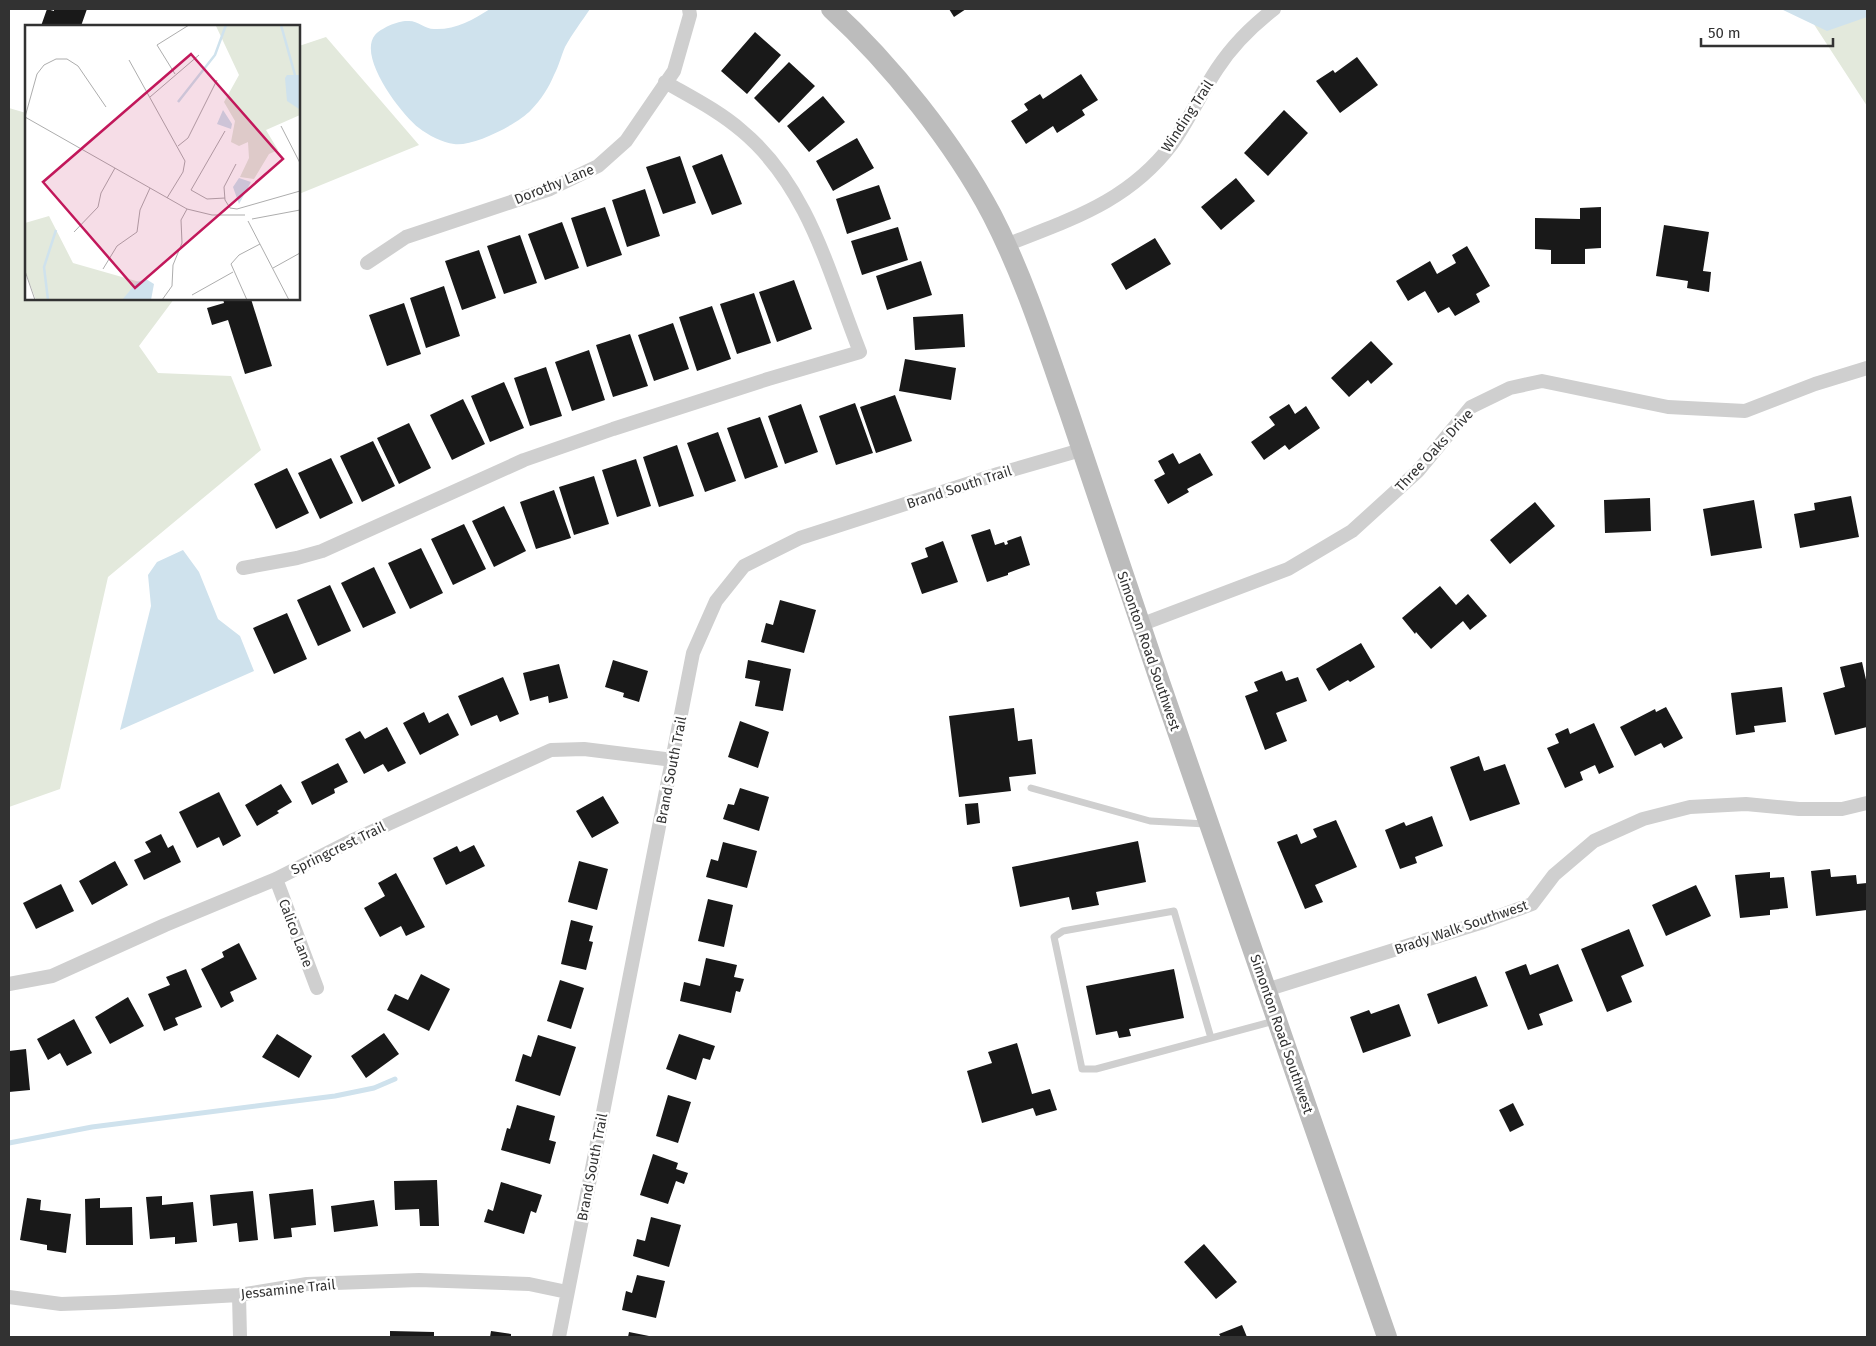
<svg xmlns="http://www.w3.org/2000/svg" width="1876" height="1346" font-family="'Fira Sans',sans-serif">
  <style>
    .green { fill: #e3e9dc }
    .water { fill: #cfe2ed }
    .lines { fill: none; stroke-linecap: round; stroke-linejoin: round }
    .stream { stroke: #cfe2ed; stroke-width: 5 }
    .building { fill: #191919 }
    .lane { stroke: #cfcfcf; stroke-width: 7 }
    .street { stroke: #cfcfcf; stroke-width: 14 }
    .secondary { stroke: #bcbcbc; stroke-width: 20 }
    .labels { text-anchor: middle; stroke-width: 5; stroke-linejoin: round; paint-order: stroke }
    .street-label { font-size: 14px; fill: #323232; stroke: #fff }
    .inset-river { fill: none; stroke: #cfe2ed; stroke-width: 2.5 }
    .inset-road { fill: none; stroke: #adadad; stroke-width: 1 }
    .view { fill: #c2185b; fill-opacity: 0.15; stroke: #c2185b; stroke-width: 2.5 }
    .inset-edge { fill: none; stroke: #323232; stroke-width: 2.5 }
  </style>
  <rect width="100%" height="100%" fill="#fff"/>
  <path class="green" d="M1804,9H1867V106Z
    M326,37L419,145L299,194V46Z
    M9,108L26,113V299H174L139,346L158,373L231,376L261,450L108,577L60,789L9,807Z"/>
  <path class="water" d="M490,9H590C582,21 572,34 565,47C561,56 559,66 554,75C549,87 541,100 531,110C518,124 473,147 454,144C443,143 428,135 419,128C402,115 357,57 375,35C381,28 399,20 409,21C418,21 425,29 434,29C455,30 473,20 490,9Z
    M1781,9H1867V17L1827,31Z
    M183,550L199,572L218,619L240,636L254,671L120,730L151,606L148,575L157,562Z"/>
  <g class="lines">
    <path class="stream" d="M9,1143L92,1127L335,1096L374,1088L395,1079"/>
  </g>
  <path class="building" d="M47,9L54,11V9H87L81,26H41Z
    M949,9H966L954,17Z
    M755,32L781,55L747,94L721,71Z
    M1357,57L1378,85L1340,113L1316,81L1333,70L1335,73Z
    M789,62L815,86L779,123L754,98Z
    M1081,74L1098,100L1082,110L1085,115L1057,133L1053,126L1026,144L1011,121L1028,110L1024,104L1040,94L1043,99Z
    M823,96L845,122L809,152L787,126Z
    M1284,110L1308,133L1268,176L1244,153Z
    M857,138L874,168L833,191L816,161Z
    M722,154L742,204L712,215L692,166Z
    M680,156L696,203L663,214L646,167Z
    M1236,178L1255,201L1221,230L1201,207Z
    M879,185L891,219L847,234L836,199Z
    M645,189L660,236L627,247L612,200Z
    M605,207L622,255L587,267L571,218Z
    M1601,207V248L1585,249V264H1551V250L1535,249V218L1580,219V208Z
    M562,222L579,268L545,280L528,234Z
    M1664,225L1709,232L1703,271L1711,272L1709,292L1687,288L1688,281L1656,276Z
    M898,227L908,260L862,275L851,241Z
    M520,235L537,283L504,294L487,246Z
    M1155,238L1171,264L1126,290L1111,264Z
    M1467,246L1490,286L1476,294L1480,302L1455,316L1449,307L1438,313L1425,291L1408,301L1396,281L1430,261L1437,274L1456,263L1452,255Z
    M479,250L496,298L462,310L445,261Z
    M921,261L932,295L887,310L876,276Z
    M794,280L812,329L777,342L759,292Z
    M444,286L460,336L426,348L410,298Z
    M754,293L771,343L737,354L720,304Z
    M223,299H251L272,366L245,374L228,320L212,325L207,308L224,303Z
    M404,303L421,354L387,366L369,315Z
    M712,306L731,359L697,371L679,317Z
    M963,314L965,347L915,350L913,317Z
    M673,323L689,369L654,381L638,335Z
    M630,334L648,386L613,397L596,345Z
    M1371,341L1393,364L1371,384L1368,380L1349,397L1331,378Z
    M589,350L605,400L572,411L555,362Z
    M905,359L956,368L951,400L899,391Z
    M546,367L562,416L530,426L514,378Z
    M504,382L524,428L490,442L471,396Z
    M895,395L912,441L876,453L860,407Z
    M463,399L485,444L452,460L430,415Z
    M855,403L873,453L836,465L819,416Z
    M801,404L818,452L785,464L768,416Z
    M1289,404L1295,414L1306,406L1320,428L1289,450L1285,445L1264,460L1251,442L1275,425L1269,417Z
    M760,417L778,467L745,479L727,428Z
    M409,423L431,468L399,484L377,438Z
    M718,432L736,481L705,492L687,443Z
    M373,441L395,486L362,502L340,456Z
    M677,445L694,496L659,507L643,457Z
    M1173,453L1179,464L1200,453L1213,475L1187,489L1189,492L1168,504L1154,480L1165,474L1158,461Z
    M331,458L353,503L320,519L298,473Z
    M636,459L651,506L617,517L602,470Z
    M287,468L309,513L276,529L254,484Z
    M594,476L609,524L574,535L559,487Z
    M554,490L571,538L536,549L520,502Z
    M1851,496L1859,537L1800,548L1794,514L1815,510L1814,503Z
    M1650,498L1651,531L1605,533L1604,500Z
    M1754,500L1762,548L1711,556L1703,509Z
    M1535,502L1555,526L1510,564L1490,540Z
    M504,506L526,551L494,567L472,521Z
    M464,524L486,569L453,585L431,539Z
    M990,529L995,545L1004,542L1005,545L1008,544L1007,541L1021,536L1030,565L1008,573V575L987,582L971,535Z
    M943,541L958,582L922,594L911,563L928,557L925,548Z
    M421,548L443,593L410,609L388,563Z
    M374,567L396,613L363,628L341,583Z
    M330,585L351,631L318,646L297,600Z
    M1440,586L1456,605L1468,594L1487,616L1470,630L1463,621L1431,649L1416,632L1415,634L1402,618Z
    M780,600L816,610L804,653L761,642L766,623L773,625Z
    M287,613L307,659L274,674L253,628Z
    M1361,643L1375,667L1350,682L1348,680L1329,691L1316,669Z
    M613,660L648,671L639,702L623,697L624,693L605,687Z
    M748,660L791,669L783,711L755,706L760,681L745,678Z
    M1862,662L1867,684V727L1835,735L1823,693L1845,687L1840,667Z
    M559,664L568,698L549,703L548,696L530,701L523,673Z
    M1282,671L1286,681L1298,677L1307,701L1276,713L1287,741L1265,750L1245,696L1258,691L1254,682Z
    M503,677L519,714L500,722L497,715L471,726L458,696Z
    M1782,687L1786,722L1754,726L1755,732L1736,735L1731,693Z
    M1666,707L1683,738L1664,748L1661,743L1635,756L1620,727L1655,709L1656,712Z
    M1014,708L1018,741L1032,739L1036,774L1009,777L1011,791L959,797L949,716Z
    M424,712L429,723L448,713L459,735L420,755L403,723Z
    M740,721L769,732L758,768L728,757Z
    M1594,723L1614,767L1599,774L1595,765L1580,772L1583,780L1565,788L1547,748L1559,743L1555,734L1568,728L1570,734Z
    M387,727L406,763L388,772L383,764L364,774L345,739L360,731L365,739Z
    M1479,756L1484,771L1505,764L1520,804L1470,821L1450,767Z
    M338,763L348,782L334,789L335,793L312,805L301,782Z
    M281,784L292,802L277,811L279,813L257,826L245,805Z
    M740,788L769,797L759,831L723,819L728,804L734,805Z
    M219,792L241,836L223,846L219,837L197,848L179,812Z
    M603,796L619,823L592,838L576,811Z
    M978,803L980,823L967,825L965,804Z
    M1432,816L1443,846L1415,857L1417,863L1400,869L1385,830L1404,822L1406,826Z
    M1336,820L1357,867L1315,885L1323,902L1305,909L1277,842L1297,834L1301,844L1317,837L1313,829Z
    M161,834L168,848L173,845L181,862L144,880L134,860L151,852L145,842Z
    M1138,841L1146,882L1096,892L1099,905L1072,910L1069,897L1020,907L1012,867Z
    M723,842L757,851L747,888L706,877L711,859L718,861Z
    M474,845L485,866L446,885L433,858L457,846L460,852Z
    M115,861L128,885L92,905L79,881Z
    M579,861L608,869L597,910L568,902Z
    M1830,869L1831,877L1856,875L1857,884L1867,883V910L1816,916L1811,871Z
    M1770,872V878L1784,877L1788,908L1770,910V915L1740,918L1735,875Z
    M396,873L425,927L406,936L401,926L380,937L364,908L385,896L378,883Z
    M61,884L74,911L36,929L23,903Z
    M1696,885L1711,916L1666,936L1652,905Z
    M708,899L733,905L724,947L698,941Z
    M571,920L593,926L589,941L593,942L586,970L561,964Z
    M1629,929L1644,966L1621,976L1632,1002L1607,1012L1581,949Z
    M239,943L257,979L230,992L234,1001L221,1008L201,969L224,957L222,952Z
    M706,958L737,965L734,977L744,979L740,992L736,991L731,1013L680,1001L684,982L700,986Z
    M1526,964L1530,975L1558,964L1573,1001L1539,1014L1543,1025L1528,1030L1505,972Z
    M186,969L202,1007L175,1018L178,1025L164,1031L148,994L170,985L166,977Z
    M1174,969L1184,1018L1129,1029L1131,1036L1119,1038L1117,1031L1096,1035L1086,986Z
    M421,974L450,989L429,1031L387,1010L395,994L408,1000Z
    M1476,976L1488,1006L1438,1024L1427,994Z
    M560,980L584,988L571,1029L547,1021Z
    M128,997L144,1026L110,1044L95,1017Z
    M1399,1004L1411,1036L1363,1053L1350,1017L1369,1010L1371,1014Z
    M74,1019L92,1053L67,1066L60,1053L48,1060L37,1039Z
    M384,1033L399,1054L366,1078L351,1056Z
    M277,1034L312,1056L299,1078L262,1057Z
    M679,1034L715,1046L710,1060L703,1058L696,1080L666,1069Z
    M538,1035L576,1047L560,1096L515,1081L523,1054L531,1057Z
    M1017,1043L1032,1094L1050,1089L1057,1110L1036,1116L1033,1108L982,1123L967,1071L992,1063L988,1052Z
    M26,1049L30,1090L9,1092V1051Z
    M668,1095L691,1102L678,1143L656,1136Z
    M1513,1103L1524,1125L1510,1132L1499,1110Z
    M517,1105L555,1116L549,1140L556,1142L550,1164L501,1150L507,1128L510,1129Z
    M653,1154L678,1163L676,1169L688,1173L684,1184L676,1181L668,1204L640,1195Z
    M437,1180L439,1226H420L419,1209L395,1210L394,1181Z
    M501,1182L542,1195L536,1213L531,1211L524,1234L484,1222L488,1209L493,1211Z
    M313,1189L316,1225L291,1228L292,1237L274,1239L269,1194Z
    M253,1191L258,1240L239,1242L237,1223L213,1226L210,1195Z
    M162,1196V1205L193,1202L197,1242L175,1244V1237L150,1239L146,1197Z
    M27,1198L41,1200L40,1210L71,1214L66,1253L47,1250V1245L20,1240Z
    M100,1198V1208L132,1207L133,1245H86L85,1199Z
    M374,1200L378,1226L334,1232L331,1206Z
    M651,1217L681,1225L669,1267L633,1256L637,1239L645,1241Z
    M1204,1244L1237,1282L1216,1299L1184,1262Z
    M637,1275L665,1281L656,1318L622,1310L626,1291L632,1293Z
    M1242,1325L1247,1337H1221L1219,1334Z
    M390,1331L434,1332V1337H390Z
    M491,1331L511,1334V1337H490Z
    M629,1332L649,1336L648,1337H628Z"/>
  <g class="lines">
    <path class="lane" d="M1031,788L1150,821L1206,824
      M1211,1038L1174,911L1063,931L1054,937L1082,1069H1096L1274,1021"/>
    <path class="street" d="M1006,245C1071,219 1128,202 1172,144C1189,120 1201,93 1217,69C1232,46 1252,26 1274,9
      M367,263L406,237L550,189L598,166L626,141L674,71L690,15L689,9
      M243,568L297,558L322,551L524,460L613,429L768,379L860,352C829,274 809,187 742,131C719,111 691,97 665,82
      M1140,625L1288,569L1352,531L1418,471L1471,407L1510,388L1542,381L1668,407L1745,411L1815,384L1867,368
      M276,879L317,988
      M9,984L52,976L165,925L276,879L353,840L551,750L584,749L673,760
      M1266,990L1483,922L1532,904L1554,875L1594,841L1643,819L1690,807L1746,804L1799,809H1842L1867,803
      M239,1295L240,1337
      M9,1297L61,1304L115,1302L239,1295L307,1284L419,1280L529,1284L567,1292
      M559,1337L693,653L716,601L744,566L800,538L998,474L1081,450"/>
    <path class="secondary" d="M831,9C891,64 954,143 992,215C1024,277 1046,346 1069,412C1099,502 1129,592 1160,682C1235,900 1311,1119 1387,1337"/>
  </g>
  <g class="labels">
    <g class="street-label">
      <text transform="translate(1187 116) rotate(-57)" y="5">Winding Trail</text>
      <text transform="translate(554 184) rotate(-22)" y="5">Dorothy Lane</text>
      <text transform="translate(1434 450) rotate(-47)" y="5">Three Oaks Drive</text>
      <text transform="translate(959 487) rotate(-18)" y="5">Brand South Trail</text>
      <text transform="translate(1149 651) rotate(71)" y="5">Simonton Road Southwest</text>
      <text transform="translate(671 770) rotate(-79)" y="5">Brand South Trail</text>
      <text transform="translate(338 848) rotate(-26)" y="5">Springcrest Trail</text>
      <text transform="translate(1461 927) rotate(-19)" y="5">Brady Walk Southwest</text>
      <text transform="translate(296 933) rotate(69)" y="5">Calico Lane</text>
      <text transform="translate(1282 1034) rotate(71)" y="5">Simonton Road Southwest</text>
      <text transform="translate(592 1167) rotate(-79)" y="5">Brand South Trail</text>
      <text transform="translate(288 1289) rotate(-6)" y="5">Jessamine Trail</text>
    </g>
  </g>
  <g transform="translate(25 25)">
    <rect width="275" height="275" fill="#fff"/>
    <path d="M275,0V90L241,105L253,125L244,129L229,154L215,152L224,133L223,117L214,121L206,117L210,96L199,77L214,50L191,1ZM24,191L48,238L118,258L104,267L99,275H11L0,246V198Z" fill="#e3e9dc"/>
    <path d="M262,50H275L274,84L262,76L260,53ZM198,85L207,99L206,104L192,99ZM214,153L226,157L214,179L208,162ZM121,254L129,259L126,275H97L112,257Z" fill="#cfe2ed"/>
    <path class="inset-river" d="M256,0L270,50M153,77L190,30L201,0M23,275L19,242L31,205"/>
    <path class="inset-road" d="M104,35L160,136L158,147L142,173M150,49L132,20L164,0M125,72L174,30M0,92L162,184L187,190H220M0,92L12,49L19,40L31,34H42L53,41L81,82M256,101L275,138M153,121L163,113L192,55M211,139L199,162L200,175L205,183L212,184L275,166M200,173L182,174L166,165L200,106M227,194L275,185M223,196L264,275M49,207L73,182L76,168L90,143M248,243L275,228M78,244L92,221L112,207L115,185L125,163M0,246L10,275M167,270L208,247M137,275L147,261L148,240L157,218L156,195L162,184M222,275L206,239L214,230L235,219"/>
    <path class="view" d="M166,29L258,134L110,263L18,157Z"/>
    <rect width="275" height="275" class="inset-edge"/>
  </g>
  <rect width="1876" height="1346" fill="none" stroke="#323232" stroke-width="20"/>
  <path d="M1701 38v8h132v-8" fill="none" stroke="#323232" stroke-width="2.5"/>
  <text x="1708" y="38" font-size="15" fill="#323232" stroke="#ffffff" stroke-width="4" paint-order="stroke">50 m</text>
</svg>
